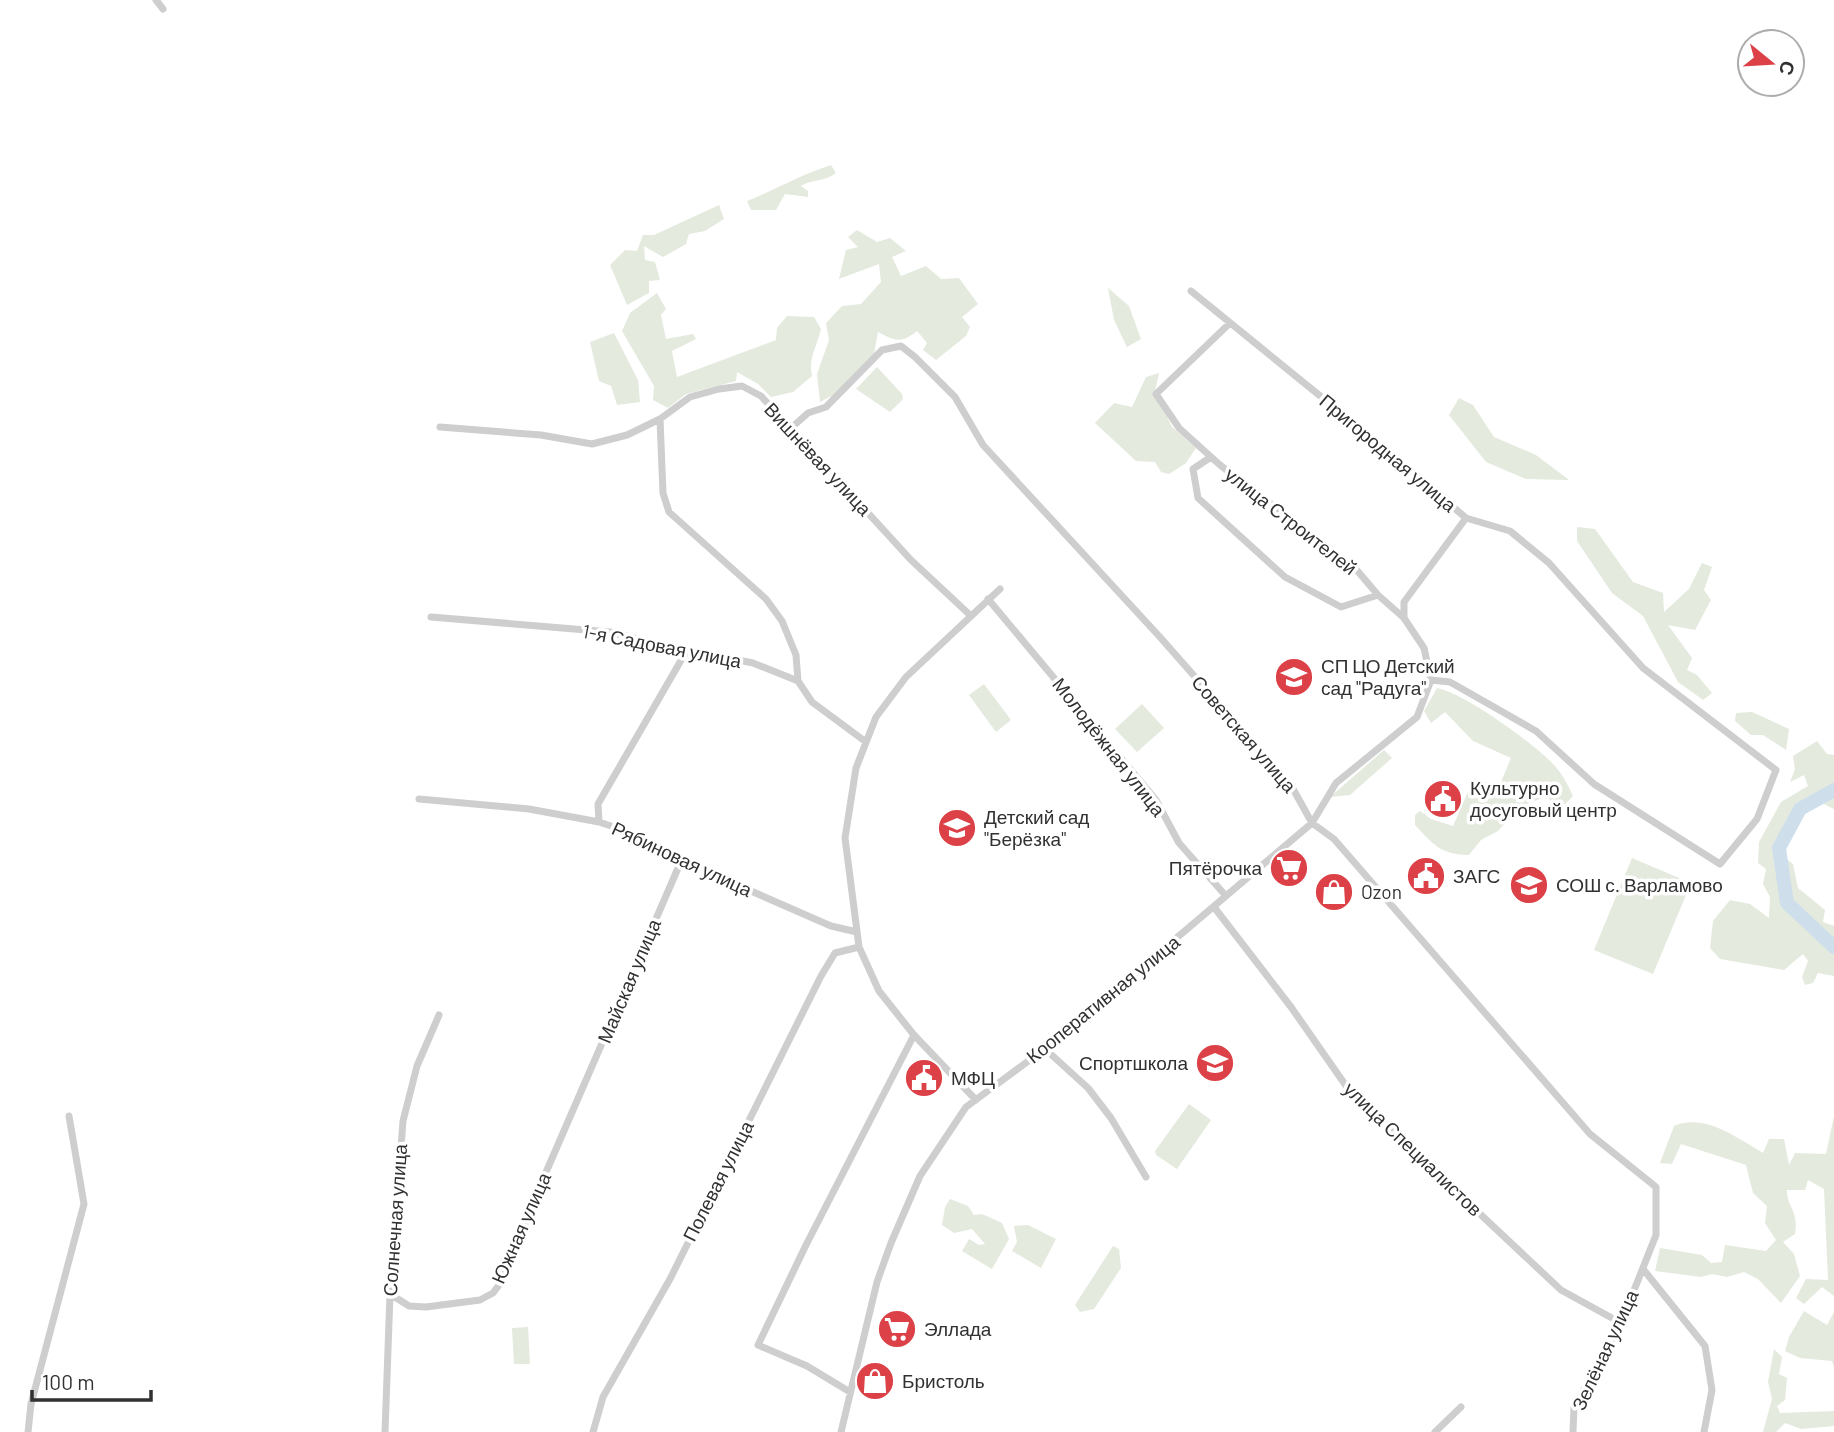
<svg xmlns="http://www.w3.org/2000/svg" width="1834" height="1432" font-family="Barlow,sans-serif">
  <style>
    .green { fill: #e4eade }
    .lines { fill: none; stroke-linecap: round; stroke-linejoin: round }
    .river { stroke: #cedfeb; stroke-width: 14 }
    .street { stroke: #cecece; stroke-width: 7 }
    .labels { text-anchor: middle; stroke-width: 7; stroke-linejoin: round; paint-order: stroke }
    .street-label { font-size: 19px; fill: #313131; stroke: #fff }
    .poi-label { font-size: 19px; fill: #313131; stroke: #fff; text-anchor: start }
  </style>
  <rect width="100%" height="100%" fill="#fff"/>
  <path class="green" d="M831,165L836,173C825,182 812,179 801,186L808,191V197L785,194L776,210H751L747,201C777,189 800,175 831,165Z
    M719,205L724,219L705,231L689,234L686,244L663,257L644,246L645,260L655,262L660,280L649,281V293L627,305L610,265L625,250L637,251L643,235H654Z
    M857,230L877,242L890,238L906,251L892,257L901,276L926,266L941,279L959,278L978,304L962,317L970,327L966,336L936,360L923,350L927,343L917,331C900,344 896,341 878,332L874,354L837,393L820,402L817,374L829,340L826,323L842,306L861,304L881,282L879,264L839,279L846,250L858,247L848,237Z
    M1108,288L1129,306L1141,339L1127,347L1114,320Z
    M657,293L666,309L661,315L666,339L693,334L696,339L672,351L677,377L776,340L777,328L787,316L814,317L821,329C817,347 808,357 812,376L793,392L771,397L758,384L737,372L736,381L686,394L668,408L653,400L654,386L622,331L630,313Z
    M614,333L638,380L640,402L617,405L611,386L599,381L590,342Z
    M877,367L902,394L903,399L890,412L856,389Z
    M1159,373L1155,392L1172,427L1196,448L1186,463L1169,474L1161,472L1155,462L1136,461L1095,423L1114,403L1132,407L1146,377Z
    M1459,398L1473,405L1494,437L1536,455L1569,480L1526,479L1486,462L1449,415Z
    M1577,527L1595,529L1633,582L1663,593L1664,612L1689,589L1702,563L1712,567L1704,590L1711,600L1695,630L1668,625L1692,658L1687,670L1697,675L1712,693L1703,700L1678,682L1643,616L1612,593L1577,541Z
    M984,684L1011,720L996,732L969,695Z
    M1437,688C1464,693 1533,743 1552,763C1562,773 1567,783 1573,796L1565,804L1554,806L1547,796L1520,807L1498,831L1481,840L1469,855C1441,855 1433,844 1415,825V815L1420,811L1431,819L1453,826L1474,778L1499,787L1511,758L1473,741L1445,712L1431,723L1424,711Z
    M1142,704L1164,728L1137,752L1115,729Z
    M1752,712L1789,729L1786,750L1763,735H1751L1735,721L1736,713Z
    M1817,741L1827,754L1834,755V809L1820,802L1801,816L1780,854L1793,864L1798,888L1825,910L1823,922L1834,926V976L1818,973L1813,983L1805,985L1802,977L1808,961L1803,954L1784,970L1720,959L1710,948L1713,921L1730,900L1750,904L1769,918L1770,897L1763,884L1766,869L1758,863L1759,842L1781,802L1808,786L1804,775L1790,782L1795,769L1793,756Z
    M1384,750L1392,758L1350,795L1330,797Z
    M1632,858L1691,883L1653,974L1594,950Z
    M1189,1104L1211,1120L1177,1169L1156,1155L1155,1151Z
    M1834,1116V1296L1822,1287L1804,1304L1796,1298L1806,1279L1828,1280L1824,1189L1808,1180L1805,1190H1787C1787,1208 1799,1210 1795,1234L1783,1242L1794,1254L1800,1276L1781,1303L1758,1279L1744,1272L1727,1277L1712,1274L1701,1277L1655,1271L1660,1248L1702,1255L1711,1263L1722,1262L1725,1245L1766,1251L1776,1240L1765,1223L1767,1206L1753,1193L1746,1165L1681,1144L1672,1164L1660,1163L1674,1126C1705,1113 1737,1138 1763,1153L1769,1139H1784L1789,1165L1795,1153L1826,1154Z
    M950,1199L968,1206L974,1215L982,1214L1002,1223L1009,1239L992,1269L962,1251L969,1239L979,1245L985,1244L972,1229L954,1233L942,1225L945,1207Z
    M1028,1225L1056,1239L1041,1268L1012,1251L1017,1242L1014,1226Z
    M1113,1246L1119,1249L1121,1268L1094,1309L1080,1312L1075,1305Z
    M1804,1311L1827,1325L1834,1312V1367L1832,1361L1800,1358L1785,1351L1789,1337Z
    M528,1327L530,1364H514L512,1328Z
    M1774,1349L1782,1357L1779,1374L1787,1378L1785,1400L1777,1406L1780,1413L1834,1411V1426L1801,1429L1785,1423L1776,1432H1763L1772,1399L1768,1382Z"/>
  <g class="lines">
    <path class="river" d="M1834,790L1800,809L1779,848L1787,903L1834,947"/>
    <path class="street" d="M156,0L163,9
      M1191,291L1388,451L1466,518L1510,531L1549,563L1643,668L1776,770L1757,819L1720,864L1594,784L1536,731L1450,682L1431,680L1424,648L1404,618L1378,595L1355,568L1220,465L1179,428L1156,394L1230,323
      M660,419L663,493L669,512L766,599L782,621L796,655L798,681
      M440,427L541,435L592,444L627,435L660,419L690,397L719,389L742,386L761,396L911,560L970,615
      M790,429L808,413L826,407L882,350L901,346L915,357L955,397L983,445L1159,636L1292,787L1312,823L1334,839L1590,1134L1656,1187V1235L1621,1323L1574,1407L1573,1432
      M1211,457L1193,469L1198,498L1285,577L1341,607L1378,595
      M988,599L1156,800L1179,843L1226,896
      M431,617L610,632L657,644L753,663L798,681L812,702L866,742
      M1404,618V602L1466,518
      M419,799L529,809L599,822L623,830L662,852L726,877L751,891L831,926L857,932
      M599,822L598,804L687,650
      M1214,907L1291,1007L1351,1093L1561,1290L1621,1323
      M1044,1048L1088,1088L1111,1118L1146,1177
      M976,1100L914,1035L879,991L859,947L845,838L856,768L876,717L906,677L1000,589
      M1643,1269L1705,1346L1712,1390L1704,1432
      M390,1294L409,1306L426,1307L480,1300L493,1293L502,1281L540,1186L682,859
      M850,1392L807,1366L758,1345L806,1245L914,1035
      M28,1432L31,1404L84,1204L69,1116
      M385,1432L390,1294L403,1121L417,1066L439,1015
      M593,1432L603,1397L670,1279L821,976L835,953L859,947
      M841,1432L877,1282L891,1243L920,1176L966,1107L1027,1062L1120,986L1312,823L1336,783L1417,717L1431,680
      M1435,1432L1461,1407"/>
  </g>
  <defs>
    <g id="school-disc" transform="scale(2.0125)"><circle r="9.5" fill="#db4147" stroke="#fff"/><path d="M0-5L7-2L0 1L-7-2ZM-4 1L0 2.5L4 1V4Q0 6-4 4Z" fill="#fff"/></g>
    <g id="civic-disc" transform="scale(2.0125)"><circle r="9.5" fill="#db4147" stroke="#fff"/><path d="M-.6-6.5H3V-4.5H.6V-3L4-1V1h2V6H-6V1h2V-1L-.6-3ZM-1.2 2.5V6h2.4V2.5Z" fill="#fff"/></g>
    <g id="supermarket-disc" transform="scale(2.0125)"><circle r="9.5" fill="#db4147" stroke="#fff"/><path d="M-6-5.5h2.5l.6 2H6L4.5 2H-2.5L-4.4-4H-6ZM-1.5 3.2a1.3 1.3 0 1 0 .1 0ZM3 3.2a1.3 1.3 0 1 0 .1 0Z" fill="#fff"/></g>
    <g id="shop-disc" transform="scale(2.0125)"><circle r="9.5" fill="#db4147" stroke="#fff"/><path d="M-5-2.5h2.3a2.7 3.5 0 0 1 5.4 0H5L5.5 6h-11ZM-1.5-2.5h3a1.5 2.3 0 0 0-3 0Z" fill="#fff"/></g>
  </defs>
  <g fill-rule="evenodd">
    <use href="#school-disc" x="1294" y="677"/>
    <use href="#civic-disc" x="1443" y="799"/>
    <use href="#school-disc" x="957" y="828"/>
    <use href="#supermarket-disc" x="1289" y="868"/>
    <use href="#civic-disc" x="1426" y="876"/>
    <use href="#school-disc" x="1529" y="885"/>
    <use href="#shop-disc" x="1334" y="892"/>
    <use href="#school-disc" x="1215" y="1063"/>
    <use href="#civic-disc" x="924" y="1078"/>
    <use href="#supermarket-disc" x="897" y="1329"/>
    <use href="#shop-disc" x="875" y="1381"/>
  </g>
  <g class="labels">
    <g class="street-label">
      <text transform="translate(1388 453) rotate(40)" y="7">Пригородная улица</text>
      <text transform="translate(818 459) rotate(47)" y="7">Вишнёвая улица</text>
      <text transform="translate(1291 521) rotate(38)" y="7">улица Строителей</text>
      <text transform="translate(662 646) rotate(11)" y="7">1-я Садовая улица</text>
      <text transform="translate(1244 734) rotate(49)" y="7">Советская улица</text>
      <text transform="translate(1109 747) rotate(52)" y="7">Молодёжная улица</text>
      <text transform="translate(682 859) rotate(25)" y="7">Рябиновая улица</text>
      <text transform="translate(629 981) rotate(-67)" y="7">Майская улица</text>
      <text transform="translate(1103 999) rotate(-39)" y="7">Кооперативная улица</text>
      <text transform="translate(1413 1149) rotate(44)" y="7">улица Специалистов</text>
      <text transform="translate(718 1181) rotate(-63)" y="7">Полевая улица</text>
      <text transform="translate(395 1220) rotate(-86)" y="7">Солнечная улица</text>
      <text transform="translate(521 1228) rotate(-66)" y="7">Южная улица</text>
      <text transform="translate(1605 1350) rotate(-65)" y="7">Зелёная улица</text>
    </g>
    <g class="poi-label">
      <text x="1321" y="673">СП ЦО Детский<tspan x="1321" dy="22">сад "Радуга"</tspan></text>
      <text x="1470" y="795">Культурно<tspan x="1470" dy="22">досуговый центр</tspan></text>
      <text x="984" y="824">Детский сад<tspan x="984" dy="22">"Берёзка"</tspan></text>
      <text x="1262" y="875" text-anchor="end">Пятёрочка</text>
      <text x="1453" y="883">ЗАГС</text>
      <text x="1556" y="892">СОШ с. Варламово</text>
      <text x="1361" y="899">Ozon</text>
      <text x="1188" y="1070" text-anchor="end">Спортшкола</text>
      <text x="951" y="1085">МФЦ</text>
      <text x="924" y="1336">Эллада</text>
      <text x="902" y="1388">Бристоль</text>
    </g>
  </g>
  <g transform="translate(1771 63) rotate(108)"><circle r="33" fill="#ffffff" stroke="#adadad" stroke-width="2"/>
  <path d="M0-5L12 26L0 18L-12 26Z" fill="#db4147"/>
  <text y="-10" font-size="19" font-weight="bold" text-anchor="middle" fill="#313131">С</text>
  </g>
  <path d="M32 1390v10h119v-10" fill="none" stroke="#313131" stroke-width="3.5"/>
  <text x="42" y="1390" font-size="21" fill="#313131" stroke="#ffffff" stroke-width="5" paint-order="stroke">100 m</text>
</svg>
